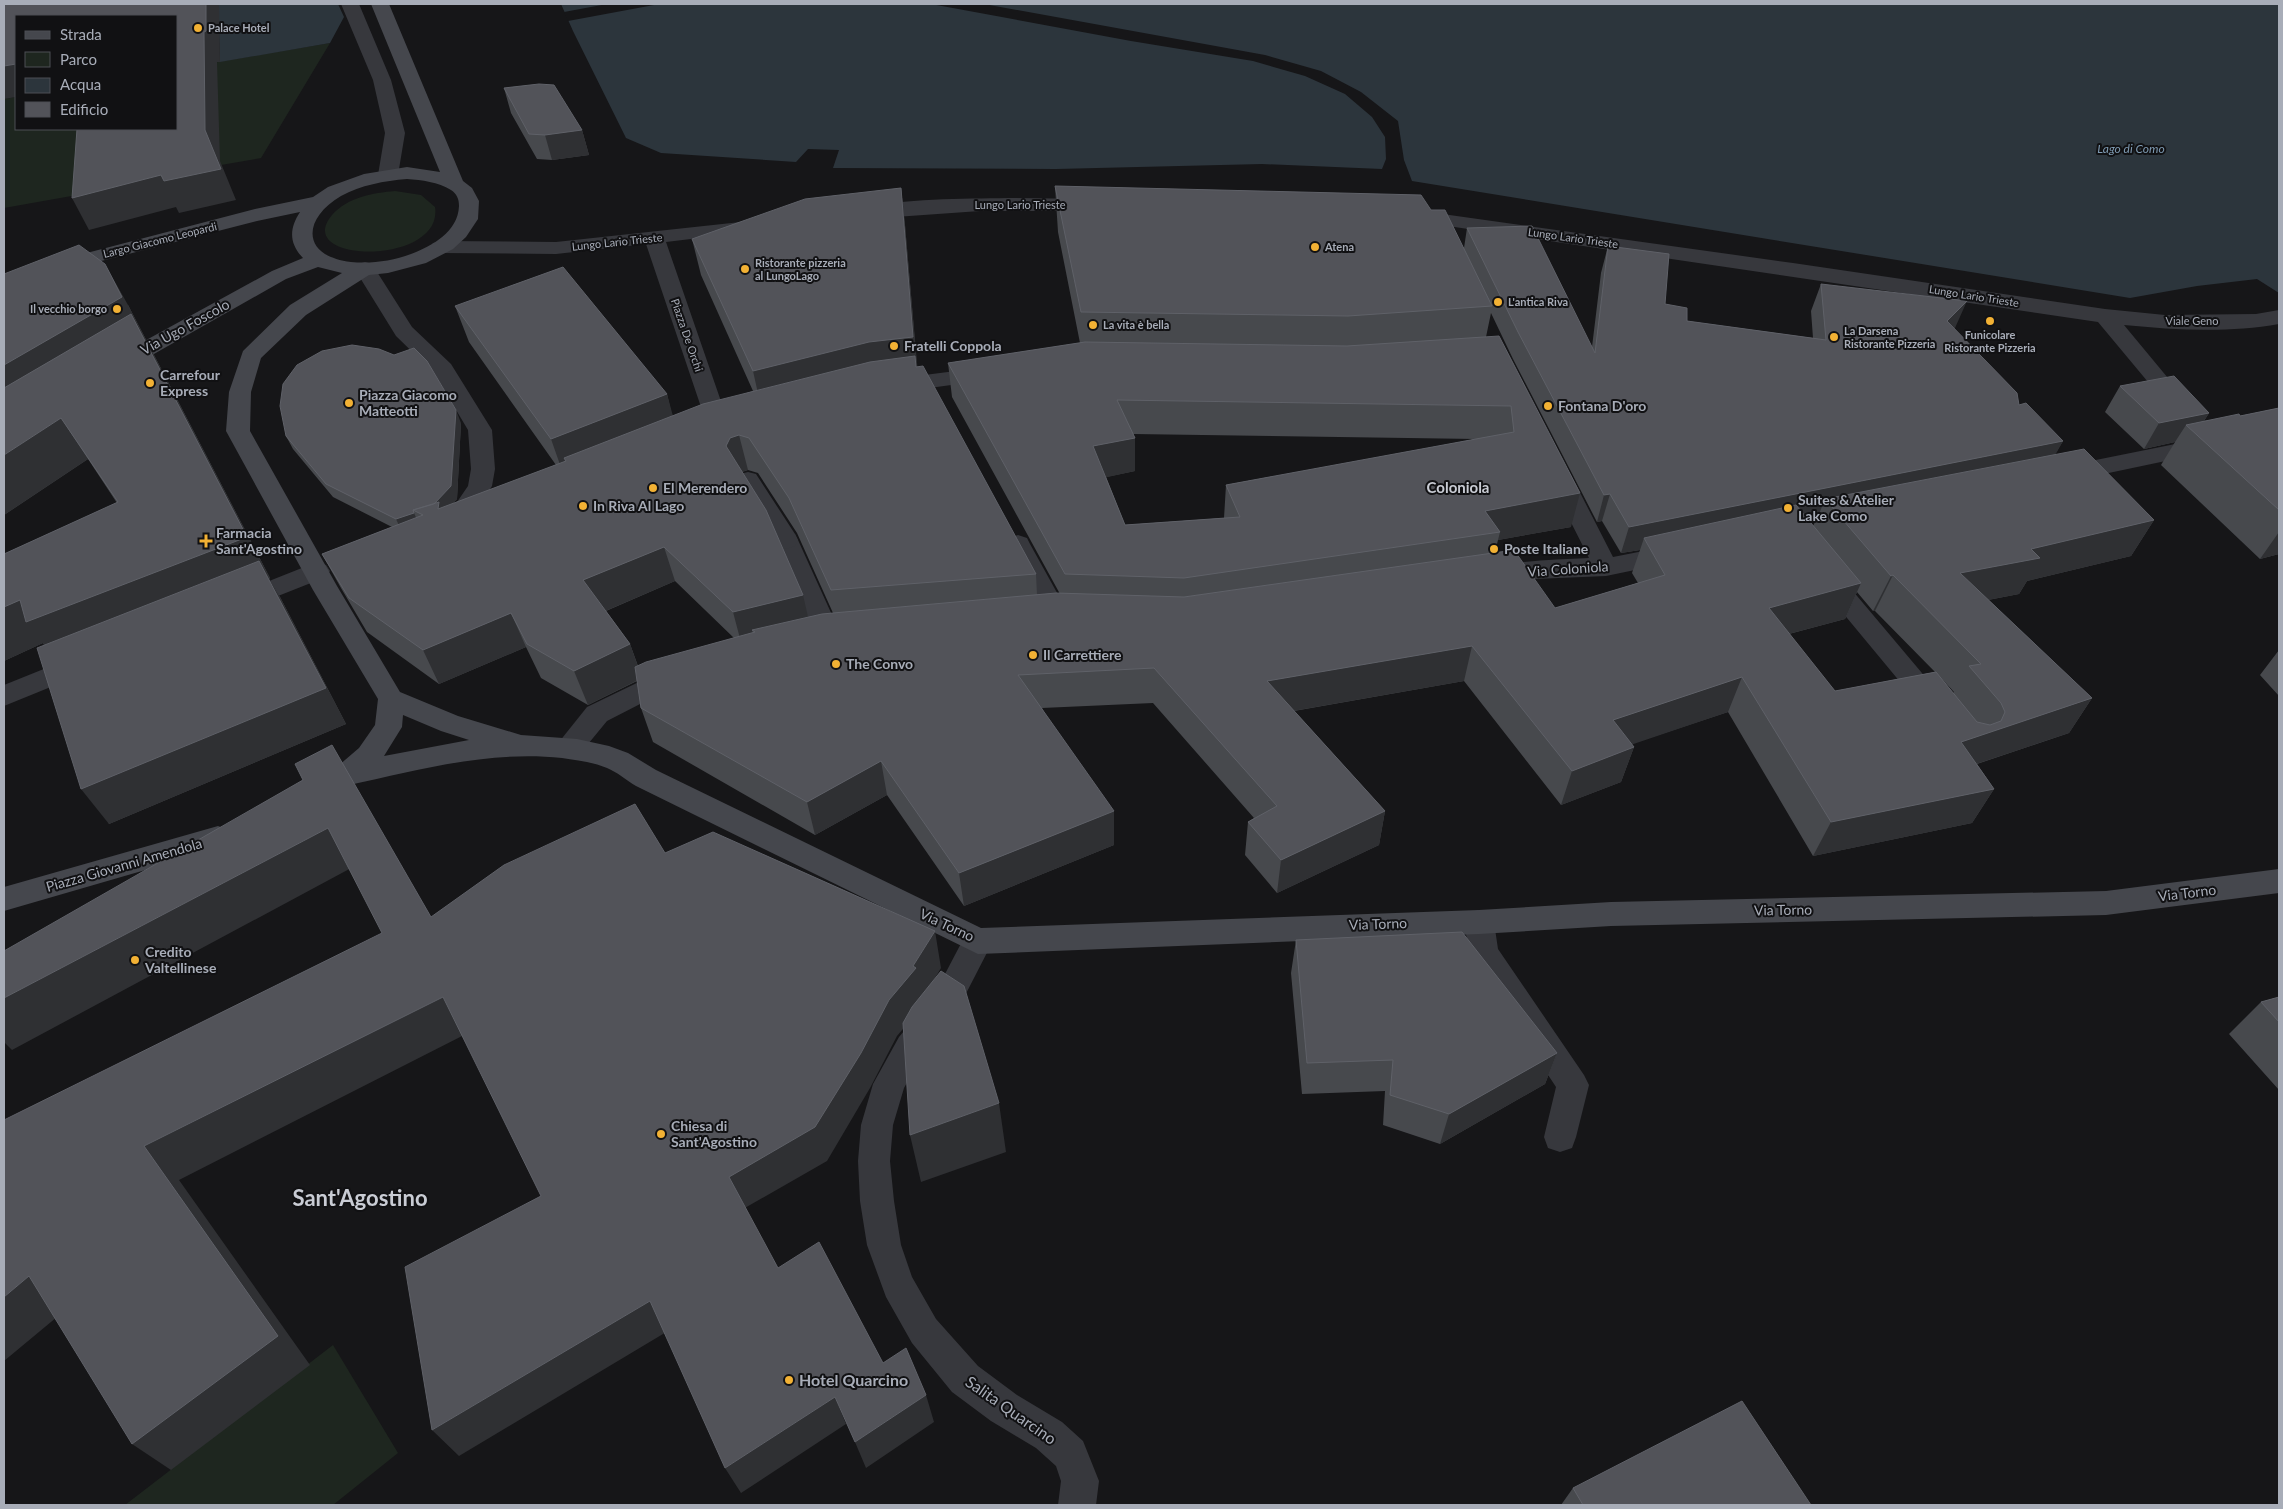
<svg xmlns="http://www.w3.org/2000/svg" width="2283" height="1509" font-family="Lato,sans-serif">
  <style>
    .green { fill: #1e261f }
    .water { fill: #2c353c }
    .pier { fill: #161618 }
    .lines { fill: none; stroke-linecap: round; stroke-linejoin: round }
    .lane { fill: #37383d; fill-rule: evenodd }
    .street { fill: #37383d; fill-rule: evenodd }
    .secondary { fill: #45474d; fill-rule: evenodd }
    .wall { fill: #47494d; fill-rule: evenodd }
    .shaded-wall { fill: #2f3033 }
    .building { fill: #525359; stroke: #5f6168; fill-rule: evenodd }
    .poi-dot { fill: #f2b134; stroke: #111113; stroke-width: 2 }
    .labels { text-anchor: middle; stroke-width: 4; stroke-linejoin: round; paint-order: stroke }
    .far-poi-label { font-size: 11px; font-weight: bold; fill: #a8adb8; stroke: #111113; text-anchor: start }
    .far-street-label { font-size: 11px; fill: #a8adb8; stroke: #111113 }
    .far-water-label { font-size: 12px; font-style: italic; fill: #7f9bb3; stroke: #111113 }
    .street-label { font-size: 14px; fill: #a8adb8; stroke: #111113 }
    .poi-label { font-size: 14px; font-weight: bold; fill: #a8adb8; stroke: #111113; text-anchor: start }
    .neighbourhood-label { font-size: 15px; font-weight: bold; fill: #c9ccd4; stroke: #111113 }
    .near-poi-label { font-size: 16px; font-weight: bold; fill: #a8adb8; stroke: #111113; text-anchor: start }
    .near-street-label { font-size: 16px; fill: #a8adb8; stroke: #111113 }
    .near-district-label { font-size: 22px; font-weight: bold; fill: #c9ccd4; stroke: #111113 }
  </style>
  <rect width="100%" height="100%" fill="#161618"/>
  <path class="green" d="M330,43L261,158L221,165L167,179L4,208V99L16,97V129H176V69Z
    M395,191L421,195L435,207C444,266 291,264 332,215C348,197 373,193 395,191Z
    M333,1345L398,1453L333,1505H125Z"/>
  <path class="water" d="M218,4H338L344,17L330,43L220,62Z
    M561,4H931L1131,41L1253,61L1305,76L1345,94L1372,117L1385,137L1386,159L1382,169L1262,164L1056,169L833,168L839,150L808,149L796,162L661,153L626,138L573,31Z
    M984,4H2279V293L2257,279L2197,286L2130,298L1412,181L1404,160L1398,121L1361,92L1321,71L1265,55Z"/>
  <path class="pier" d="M607,4H654V5L568,21L564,12Z"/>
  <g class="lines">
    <path class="lane" d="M341,4H359L391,80L405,133L398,175L395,179L388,181L381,179L378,175L385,133L373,80Z
      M365,262L372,264L412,327L451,364L492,430L495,469L492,486L473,517L459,530L450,532L441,530L438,524L455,505L468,486L471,469L468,430L434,373L396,336L354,268L358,264Z
      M786,531L795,534L798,540L842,637L838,644L829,647L820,644L816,637L774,540L777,534Z"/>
    <path class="street" d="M1008,198L1093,199L1100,201L1103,205L1100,209L1093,211H980L867,219L860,217L857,213L860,209C903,198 963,199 1008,198Z
      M1414,210L1793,263L2105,309L2165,315L2256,314L2279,310V324C2229,333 2175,330 2124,325L2192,407L2189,412L2181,414L2173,412L2098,322L1407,220L1404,216L1407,212Z
      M750,221L757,223L760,227L757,231L666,242L724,410L712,436L704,439L696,436L692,431L702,410L646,244L556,254L440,253L433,251L430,247L433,243L440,241L556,242Z
      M987,367L995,369L998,374L995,379L893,393L885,391L882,386L885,381L893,379Z
      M2205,438L2213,441L2217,446L2213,451L2066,482L2058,480L2054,474L2058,468L2066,466Z
      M1559,467L1567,469L1571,475L1613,557L1674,545L1683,548L1686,554L1683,560L1606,576L1535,579L1491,585L1482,582L1478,576L1482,570C1516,560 1554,560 1589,558L1547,475L1551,469Z
      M748,472L756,474L795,534L798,540L795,546L786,549L777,546L736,480L740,474Z
      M1018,535L1027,538L1030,544L1071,618L1067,625L1058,627L1049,625L1045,618L1006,544L1009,538Z
      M317,562L326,565L330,571L326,577L240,611L231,608L227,602L231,596Z
      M1827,568L1836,571L1943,698L1947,705L1943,712L1934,715L1925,712L1818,583L1814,577L1818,571Z
      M81,654L90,657L94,664L90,671L4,706V685Z
      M672,666L681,669L685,676L681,683L607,721L579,755L569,758L559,755L555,747L587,707Z
      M1479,910L1490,913L1494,922L1498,949L1584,1075L1589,1085L1576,1137L1572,1148L1560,1152L1548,1148L1544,1137L1556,1087L1473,961L1469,952L1464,922L1468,913Z
      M978,928L989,932L993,941L956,1013L921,1057L904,1088L893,1125L890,1161L894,1201L901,1245L912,1277L936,1319L978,1366L1017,1395L1062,1422L1083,1441L1099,1481L1096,1505H1058L1061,1481L1056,1466L1036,1448L991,1421L952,1392L912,1343L886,1297L867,1245L860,1201L858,1161L861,1125L873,1084L899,1037L934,995L967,932Z"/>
    <path class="secondary" d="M371,4H389L463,181L472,188L479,201L478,219L466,237L453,249L426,263L388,273L369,275L306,315L261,358L251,392L250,431L337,586L400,692L458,716L521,735L577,739L609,746L628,753L656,770L981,928L1479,910L1611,902L2106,891L2279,869V893L2106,915L1611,926L1479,934L978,954L636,786C626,780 617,772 607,768C593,762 576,760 562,758C490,750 419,770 349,785L338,782L334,774L338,766L359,748L375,725L378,699L313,590L226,431L229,392L243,351L290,305L342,273L318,267L286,279L124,371L116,373L108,371L105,366L108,361L272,271L303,258C289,243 289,229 300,212L257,221L70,269L4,293V280L56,261L255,209L313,197L328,187L364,174L407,167L440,172ZM407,179C422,180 438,182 451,190C457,194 459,199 459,206C458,232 432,246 411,254C392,261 371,264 351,262C301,256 302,219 341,196C361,185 384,181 407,179ZM403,715L441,731L469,740L384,756L402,727Z
      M218,826L228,830L232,838L228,846L4,911V887Z"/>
  </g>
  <path class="wall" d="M504,88L582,130L589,155L552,160L537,159L511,113Z
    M1055,186L1431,210L1464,248L1467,228L1592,347L1601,273L1608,246L1665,304L1687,321L1813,338L1811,311L1821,284L1955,328L1954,329L2019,405L2063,441L2055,454L2154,520L2131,556L2027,581L2019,594L1988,600L2092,698L2069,733L1977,764L1994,789L1972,823L1813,856L1728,712L1631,744L1634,747L1621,782L1561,805L1464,681L1294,711L1385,811L1379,845L1277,893L1245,855L1248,822L1254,818L1153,703L1042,708L1114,845L964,906L887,795L815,835L653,742L641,708L637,681L588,705L541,678L526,647L439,684L367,632L341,588L322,554L392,527L333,497L293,449L286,436L461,423L457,499L452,504L556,465L469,342L455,306L667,394L672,416L753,391L701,275L692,239L901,188L905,225L917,366L1036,574L1037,595L1060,594L952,397L948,363L1080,343L1058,232ZM1491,313L1513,359L1597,522L1602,521L1621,553L1640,550L1632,573L1638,583L1555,608L1495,552L1498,540L1571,527L1486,337ZM1133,434L1476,439L1226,485L1224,518L1125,525L1106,477L1135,471V438ZM748,470L758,473L797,533L833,613L808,617L742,472ZM1819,514L1813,526L1805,516ZM675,581L734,638L638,666L630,644L606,611ZM1857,592L1873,611H1875L1935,672L1835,691L1789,634L1845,619ZM1941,678L1954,692L1953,693Z
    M128,305L270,578L269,579L280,597L346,724L109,824L44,645L43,643L4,661V554L117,503L88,459L4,515Z
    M2120,386L2209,413L2204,421L2240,416L2279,408V554L2260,559L2161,465L2175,442L2144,449L2105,412Z
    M2279,650V696L2260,675Z
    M1296,940L1557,1053L1545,1084L1440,1144L1383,1125L1385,1091L1302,1094L1291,973Z
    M2279,997V1090L2229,1034L2261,1002Z
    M1573,1488L1811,1505H1561Z"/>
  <path class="shaded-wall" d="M206,4H218L219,7L220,62H217L220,161L236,200L179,213L176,207L89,230L72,198L205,130L204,32Z
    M16,64V97L4,99V66Z
    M582,130L589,155L552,160L545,135Z
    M901,188L905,225L918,374L761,407L753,371Z
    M105,264L128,305L270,578L269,579L280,597L346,724L109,824L81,789L57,662L43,643L4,661V607L20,600L247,537L143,339L4,422V365Z
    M1967,301L1955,328L1935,348L1947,321Z
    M667,394L677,431L566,461L564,458L569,473L564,476L551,439Z
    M456,410L461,423L457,499L444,513L427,524Z
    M2209,413L2196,433L2186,425L2175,442L2144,449L2159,423Z
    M61,418L88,459L4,515V455Z
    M739,435L748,470L738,473L726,446L730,438Z
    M1135,438V471L1094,480L1093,446Z
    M2063,441L2048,468L1825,499L1819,514L1650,548L1644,538L1640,550L1621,553L1629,527Z
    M1580,493L1571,527L1498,540L1500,532L1485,511Z
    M1610,494L1602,521L1597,522L1604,495Z
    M414,513L420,526L402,532L396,519Z
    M2154,520L2131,556L2027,581L2019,594L1941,609L1960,573L2031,549Z
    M2279,532V554L2260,559Z
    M664,547L675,581L596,615L583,580Z
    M1893,575L1875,611H1873L1891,576Z
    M1861,583L1845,619L1754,643L1769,608Z
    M803,595L811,630H752L756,643L742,646L733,612Z
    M511,613L526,647L439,684L423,650Z
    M630,644L642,678L588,705L574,671Z
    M1472,646L1464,681L1264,716L1267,681Z
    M1742,677L1728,712L1601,755L1613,720Z
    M2092,698L2069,733L1940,776L1961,742Z
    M1634,747L1621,782L1561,805L1572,771Z
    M881,761L887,795L815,835L807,802Z
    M1994,789L1972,823L1813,856L1831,822Z
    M1114,811V845L964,906L959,873Z
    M1385,811L1379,845L1277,893L1281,860Z
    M328,828L353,867L12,1050L4,1042V998Z
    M935,931L941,968L922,1000L923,1005L897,1036L870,1088L827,1161L743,1209L729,1177L889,1000L913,966Z
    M443,997L466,1034L179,1180L310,1365L171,1470L132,1444L144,1146Z
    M1557,1053L1545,1084L1440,1144L1449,1114Z
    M999,1103L1006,1152L921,1182L910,1135Z
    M29,1276L69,1307L4,1361V1297Z
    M650,1301L668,1331L459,1456L432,1430Z
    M926,1395L934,1422L866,1468L855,1442Z
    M835,1397L846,1424L741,1493L725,1468Z"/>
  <path class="building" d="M4,4H206V31L204,32L205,130L221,169L164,181L161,175L72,198L77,129H176V16H16V64L4,66Z
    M539,84L554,85L582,130L545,135L529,134L504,88Z
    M1055,186L1421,195L1431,210H1445L1492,306L1348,316L1081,312Z
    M901,188L913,337L869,342L753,371L692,239L805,199Z
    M1532,226L1595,353L1608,246L1669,254L1665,304L1687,308V321L1826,340L1821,284L1967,301L1947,321L2017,393L2019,405L2026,403L2063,441L1629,527L1610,494L1604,495L1518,332L1467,228Z
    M79,245L105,264L122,297L4,365V274Z
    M563,267L667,394L551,439L455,306Z
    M131,314L247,537L26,622L20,600L4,607V554L118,502L61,418L4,455V388Z
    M1499,336L1580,493L1485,511L1500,532L1184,578L1065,574L948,363L1085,342L1347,346ZM1117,400L1511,406L1514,432L1226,485L1240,517L1125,525L1093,446L1135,438Z
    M352,345L379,349L394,355L414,348L427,361L456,410L451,486L434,504L413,510L414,513L396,519L326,484L286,436L280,406L283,384L297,365L322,351Z
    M915,356L916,367L923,366L1036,574L831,590L789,498L749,438L739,435L730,438L726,446L766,510L803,595L733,612L664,547L583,580L630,644L574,671L527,644L511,613L423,650L349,598L322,554L423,515L413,510L439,502L438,509L566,461L564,458L703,404L870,362Z
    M2174,376L2209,413L2159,423L2120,386Z
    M2279,408V510L2186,425L2239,414L2240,416Z
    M2084,449L2154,520L2031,549L2040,558L1960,573L2092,698L1961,742L1994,789L1831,822L1742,677L1613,720L1634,747L1572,771L1472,646L1267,681L1385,811L1281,860L1248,822L1277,806L1154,668L1018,675L1114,811L959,873L881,761L807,802L641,708L635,667L646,662L755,632L752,630L822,614L1056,593L1184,597L1514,550L1555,608L1665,575L1644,538L1796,505L1861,583L1769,608L1835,691L1936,672L1977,722L1990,725L2001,721L2005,712L2001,703L1969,666L1981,664L1893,575L1891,576L1825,499Z
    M259,561L326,688L81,789L37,648Z
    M332,745L431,917L504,865L635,804L665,853L713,832L935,931L913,966L916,968L889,1000L861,1053L815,1127L729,1177L778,1268L819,1242L883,1363L906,1348L926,1395L855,1442L835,1397L725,1468L650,1301L432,1430L405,1267L541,1196L443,997L144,1146L278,1336L132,1444L29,1276L4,1297V1120L382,933L328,828L4,998V951L303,780L295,764Z
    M1462,932L1557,1053L1449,1114L1390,1095L1393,1060L1307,1063L1296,940Z
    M941,971L964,986L999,1103L910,1135L903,1023L912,1007Z
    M2279,997V1022L2261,1002Z
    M1742,1401L1811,1505H1583L1573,1488Z"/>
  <g class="poi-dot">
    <circle cx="198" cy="28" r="5"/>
    <circle cx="1315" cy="247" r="5"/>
    <circle cx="745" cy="269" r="5"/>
    <circle cx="1498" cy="302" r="5"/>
    <circle cx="117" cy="309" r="5"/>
    <circle cx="1990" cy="321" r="5"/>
    <circle cx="1093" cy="325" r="5"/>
    <circle cx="1834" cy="337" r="5"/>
    <circle cx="894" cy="346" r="5"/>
    <circle cx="150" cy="383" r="5"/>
    <circle cx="349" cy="403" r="5"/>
    <circle cx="1548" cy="406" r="5"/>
    <circle cx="653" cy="488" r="5"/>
    <circle cx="583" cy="506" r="5"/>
    <circle cx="1788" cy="508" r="5"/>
    <path d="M203.5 533.5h5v5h5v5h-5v5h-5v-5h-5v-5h5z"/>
    <circle cx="1494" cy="549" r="5"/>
    <circle cx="1033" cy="655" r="5"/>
    <circle cx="836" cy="664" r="5"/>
    <circle cx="135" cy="960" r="5"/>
    <circle cx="661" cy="1134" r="5"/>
    <circle cx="789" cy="1380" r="5"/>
  </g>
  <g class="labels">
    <g class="far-poi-label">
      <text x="208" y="32">Palace Hotel</text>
      <text x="1325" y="251">Atena</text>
      <text x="755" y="267">Ristorante pizzeria<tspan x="755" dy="13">al LungoLago</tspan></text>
      <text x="1508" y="306">L'antica Riva</text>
      <text x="107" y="313" text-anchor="end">Il vecchio borgo</text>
      <text x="1103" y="329">La vita è bella</text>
      <text x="1844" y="335">La Darsena<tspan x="1844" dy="13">Ristorante Pizzeria</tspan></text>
      <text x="1990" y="339" text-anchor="middle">Funicolare<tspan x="1990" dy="13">Ristorante Pizzeria</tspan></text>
    </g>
    <g class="far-street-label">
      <text x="1020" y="209">Lungo Lario Trieste</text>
      <text transform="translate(1573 238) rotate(8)" y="4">Lungo Lario Trieste</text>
      <text transform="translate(160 240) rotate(-14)" y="4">Largo Giacomo Leopardi</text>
      <text transform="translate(617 242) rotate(-6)" y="4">Lungo Lario Trieste</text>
      <text transform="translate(1974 296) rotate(9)" y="4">Lungo Lario Trieste</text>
      <text x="2192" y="325">Viale Geno</text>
      <text transform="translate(687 335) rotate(71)" y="4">Piazza De Orchi</text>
    </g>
    <g class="far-water-label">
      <text x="2131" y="153">Lago di Como</text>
    </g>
    <g class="street-label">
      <text transform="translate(185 327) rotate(-29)" y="5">Via Ugo Foscolo</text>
      <text transform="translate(1568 569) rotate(-4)" y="5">Via Coloniola</text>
      <text transform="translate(124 865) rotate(-16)" y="5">Piazza Giovanni Amendola</text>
      <text transform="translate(2187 893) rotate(-7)" y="5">Via Torno</text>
      <text transform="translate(1783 910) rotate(-1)" y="5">Via Torno</text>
      <text transform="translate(1378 924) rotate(-2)" y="5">Via Torno</text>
      <text transform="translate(947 925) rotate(25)" y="5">Via Torno</text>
    </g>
    <g class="poi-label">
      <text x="904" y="351">Fratelli Coppola</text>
      <text x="160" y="380">Carrefour<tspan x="160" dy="16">Express</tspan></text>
      <text x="359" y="400">Piazza Giacomo<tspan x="359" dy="16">Matteotti</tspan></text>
      <text x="1558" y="411">Fontana D'oro</text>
      <text x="663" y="493">El Merendero</text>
      <text x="1798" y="505">Suites &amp; Atelier<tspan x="1798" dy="16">Lake Como</tspan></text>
      <text x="593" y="511">In Riva Al Lago</text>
      <text x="216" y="538">Farmacia<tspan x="216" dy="16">Sant'Agostino</tspan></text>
      <text x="1504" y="554">Poste Italiane</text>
      <text x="1043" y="660">Il Carrettiere</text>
      <text x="846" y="669">The Convo</text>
      <text x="145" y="957">Credito<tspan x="145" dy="16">Valtellinese</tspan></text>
      <text x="671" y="1131">Chiesa di<tspan x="671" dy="16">Sant'Agostino</tspan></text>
    </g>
    <g class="neighbourhood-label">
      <text x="1458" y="493">Coloniola</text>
    </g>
    <g class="near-poi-label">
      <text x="799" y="1386">Hotel Quarcino</text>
    </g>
    <g class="near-street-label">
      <text transform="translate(1011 1410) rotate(35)" y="6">Salita Quarcino</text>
    </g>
    <g class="near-district-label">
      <text x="360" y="1206">Sant'Agostino</text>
    </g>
  </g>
  <rect width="2283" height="1509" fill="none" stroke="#a8adb8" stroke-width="10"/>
  <rect x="15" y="15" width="162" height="115" fill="#111113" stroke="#4d4f55"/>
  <rect x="25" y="31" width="25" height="8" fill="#45474d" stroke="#4d4f55"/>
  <text x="60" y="40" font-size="15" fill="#a8adb8">Strada</text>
  <rect x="25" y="52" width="25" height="15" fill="#1e261f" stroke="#4d4f55"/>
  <text x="60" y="65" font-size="15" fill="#a8adb8">Parco</text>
  <rect x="25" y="78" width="25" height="15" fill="#2c353c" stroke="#4d4f55"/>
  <text x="60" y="90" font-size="15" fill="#a8adb8">Acqua</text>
  <rect x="25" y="102" width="25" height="15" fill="#525359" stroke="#4d4f55"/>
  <text x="60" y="115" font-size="15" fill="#a8adb8">Edificio</text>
</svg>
